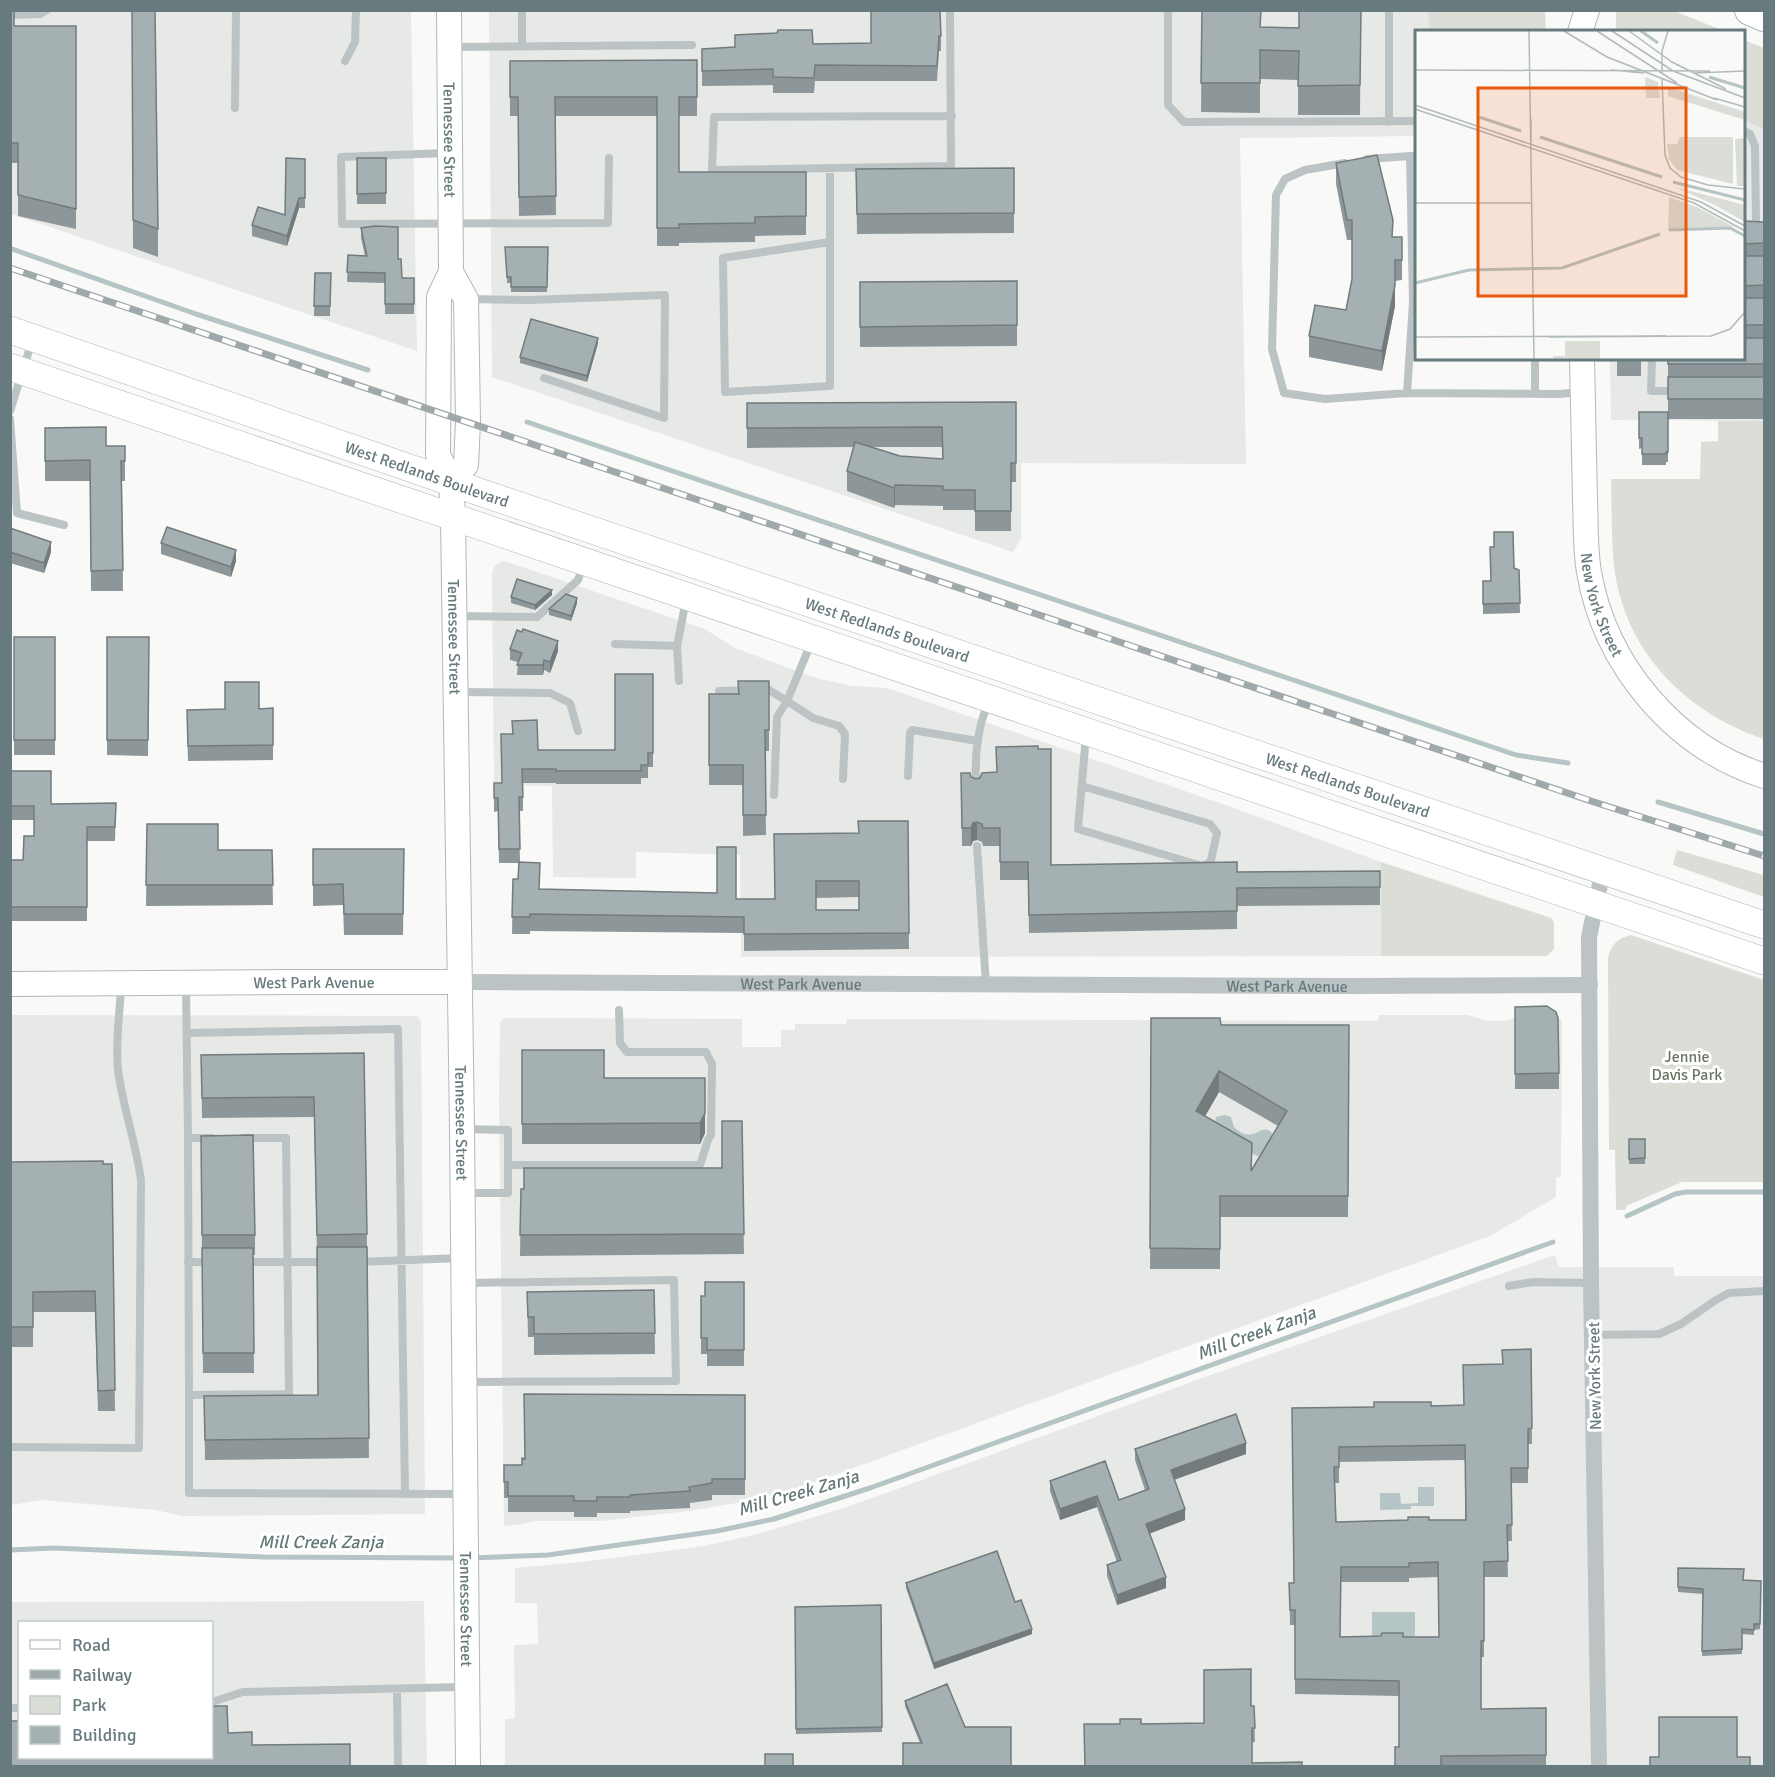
<svg xmlns="http://www.w3.org/2000/svg" width="1775" height="1777" font-family="Signika,sans-serif">
  <style>
    .built { fill: #e7e9e7; fill-rule: evenodd }
    .green { fill: #dbddd7 }
    .water { fill: #b5c4c4 }
    .lines { fill: none; stroke-linecap: round; stroke-linejoin: round }
    .stream { stroke: #b5c4c4; stroke-width: 5 }
    .secondary-casing { stroke: #b1b9bb; stroke-width: 26 }
    .primary-casing { stroke: #b1b7b9; stroke-width: 28 }
    .highway-casing { stroke: #b1b7b8; stroke-width: 32 }
    .lane { stroke: #bcc3c4; stroke-width: 8 }
    .street { stroke: #bcc3c4; stroke-width: 16 }
    .secondary { stroke: #fff; stroke-width: 24 }
    .primary { stroke: #fff; stroke-width: 27 }
    .highway { stroke: #fff; stroke-width: 30 }
    .rail-casing { stroke: #9fa8aa; stroke-width: 7 }
    .rail { stroke: #fff; stroke-width: 4.5; stroke-dasharray: 14; stroke-linecap: butt }
    .wall { fill: #8d9799; fill-rule: evenodd }
    .shaded-wall { fill: #737b7d }
    .building { fill: #a4b0b2; stroke: #737b7d; stroke-width: 1.5; fill-rule: evenodd }
    .labels { text-anchor: middle; stroke-width: 6; stroke-linejoin: round; paint-order: stroke }
    .street-label { font-size: 16px; fill: #677a7e; stroke: #fff }
    .park-label { font-size: 16px; fill: #6d7766; stroke: #fff }
    .water-label { font-size: 18px; font-style: italic; fill: #637878; stroke: #fff }
    .inset-river { fill: none; stroke: #b5c4c4; stroke-width: 3 }
    .inset-road { fill: none; stroke: #b2bbbc; stroke-width: 1.5 }
    .view { fill: #e8590c; fill-opacity: 0.15; stroke: #e8590c; stroke-width: 3 }
    .inset-edge { fill: none; stroke: #677a7e; stroke-width: 3 }
  </style>
  <rect width="100%" height="100%" fill="#f9f9f7"/>
  <path class="built" d="M1428,10L1429,31L1416,32V136L1240,138L1246,464L1021,463V538L1013,552L492,377L489,11Z
    M10,11H411L417,351L11,214Z
    M1744,121L1764,129V421L1611,420L1610,359L1744,358Z
    M504,561L705,629L735,648L816,678L852,686L887,688L1237,809L1381,862V956L741,957L740,855L636,852V878L553,877L552,786L494,785L492,574L494,567L498,563Z
    M1530,1011L1551,1012L1562,1021L1561,1177L1556,1178V1197L1490,1236L793,1490L748,1501L689,1511L600,1521H534L522,1524L504,1526L499,1098L500,1023L504,1018L742,1019V1047H781V1030H795V1024H846L847,1019L1378,1021L1379,1015H1468L1488,1021H1505Z
    M10,1015L417,1016L421,1022L425,1514L182,1516L156,1510L43,1500L11,1505Z
    M1555,1255L1559,1267H1674V1276H1764V1766H505V1719L515,1718L514,1645L538,1644L537,1603H515V1568L582,1562L704,1546L758,1534L847,1507L1219,1372Z
    M424,1601L427,1766H11L10,1602ZM20,1622H212V1758H20Z"/>
  <path class="green" d="M1428,11H1545L1546,31H1429Z
    M1616,11H1674L1724,31H1616Z
    M1744,40L1764,48V129L1744,121Z
    M1718,421H1764V739C1686,713 1624,651 1614,566C1611,537 1612,508 1611,479H1700L1701,442L1718,441Z
    M1677,850L1764,875V897L1673,865Z
    M1381,862L1551,918L1554,922V949L1547,956H1381Z
    M1631,935L1764,980V1182H1682L1626,1206V1210H1616L1615,1150H1609L1608,959C1611,944 1617,939 1631,935Z"/>
  <path class="water" d="M1225,1115L1231,1117L1234,1127C1256,1148 1262,1116 1275,1137L1269,1152L1257,1156L1242,1149L1214,1129L1216,1117Z
    M1418,1487H1434V1506H1411V1509L1380,1510V1493H1400L1401,1504L1418,1503Z
    M1372,1612H1415V1643H1372Z"/>
  <g class="lines">
    <path class="stream" d="M12,249L196,314L368,370
      M527,422L1516,755L1568,763
      M1658,802L1764,834
      M1627,1216L1675,1194L1686,1192H1764
      M10,1550L54,1548L264,1557L459,1558
      M471,1558L548,1555L717,1531L774,1519L870,1488L1553,1242"/>
    <g class="secondary-casing">
      <g id="secondary">
        <path id="s2" d="M449,10L451,272L439,297L438,455L451,481L453,517L462,1129L468,1766"/>
        <path d="M1580,32L1587,10"/>
        <path id="s3" d="M1582,358C1583,406 1584,453 1585,500C1586,523 1585,549 1589,572C1605,665 1674,747 1764,776"/>
        <path d="M451,481L466,465L468,422L466,299L451,272"/>
        <path id="s4" d="M10,984L293,982H459"/>
      </g>
    </g>
    <g class="primary-casing">
      <g id="primary">
        <path id="s5" d="M10,330L491,496L1764,925"/>
        <path d="M10,367L1764,961"/>
      </g>
    </g>
    <g class="highway-casing">
      <path id="highway" d="M1750,10L1764,16"/>
    </g>
    <path class="lane" d="M522,10V46
      M950,10L951,166L712,170L714,117L952,116
      M1168,10V105L1184,122L1416,121
      M10,15L40,14L47,10
      M450,47L692,45
      M345,61L355,42L356,10
      M235,108L236,10
      M1389,122V10
      M1744,131L1750,134L1755,146L1756,225
      M447,153L341,157L342,224L608,223L609,158
      M1416,156H1410L1413,302L1407,393L1559,394L1581,392
      M1367,159L1410,156
      M1345,163L1305,170L1285,179L1276,195L1272,349L1284,393L1325,399L1407,393
      M830,168V386L725,392L723,258L830,242
      M469,299L529,300L665,295L664,418L544,378
      M1535,358V394
      M1652,358L1651,391H1677
      M10,411L32,341
      M10,419L17,513L64,525
      M455,616L537,617L578,580L583,566
      M811,643L787,701L813,718L839,726L845,734L843,779
      M615,644L677,646
      M679,681L677,646L686,600
      M719,691L769,690L787,701L777,717L774,795
      M457,692L550,693L570,703L578,731
      M908,776L910,733L912,730L978,741
      M1082,786L1210,824L1217,833L1211,860L1209,863L1202,866L1078,829L1086,735
      M976,789C975,760 976,728 989,702
      M977,846L986,985
      M186,986L188,1138H212
      M187,1033L398,1029L405,1494
      M463,1129L508,1130V1165H700L708,1140L711,1135L712,1064L706,1052H627L620,1043L619,1010
      M188,1138L189,1395
      M243,1138H286L289,1394L189,1395V1493L463,1494
      M464,1193H508V1165
      M188,1262H212
      M243,1262H326
      M357,1262L461,1258
      M465,1283L674,1280L676,1381L468,1382
      M1509,1286L1533,1282L1591,1283
      M1593,1335L1659,1334L1681,1324L1716,1300L1729,1293L1764,1291
      M10,1447L139,1448L141,1180C136,1143 123,1108 118,1070C115,1043 120,1013 121,986
      M397,1689L398,1766
      M212,1702L243,1692L464,1687
      M10,1708H20"/>
    <g class="street">
      <path id="s1" d="M459,982L1346,986L1590,985"/>
      <path d="M1599,1766L1591,1283L1589,937L1603,870"/>
    </g>
    <use href="#secondary" class="secondary"/>
    <use href="#primary" class="primary"/>
    <use href="#highway" class="highway"/>
    <g class="rail-casing">
      <path id="rail" d="M10,268L1594,802L1764,856"/>
    </g>
    <use href="#rail" class="rail"/>
  </g>
  <path class="wall" d="M132,10L158,229V257L133,248Z
    M1202,10L1261,27L1299,28L1361,10L1360,115H1298V80L1260,79V113L1201,112Z
    M10,11L14,26H76V229L18,216V163H10Z
    M941,36V51H939L937,81H815L814,93H773V85L702,86V49L813,44L871,43Z
    M697,60V116H679V172H806V235L755,236V242L679,243V246H657V116H555L556,215L519,216L518,116H510V61Z
    M357,158H386V204H357Z
    M305,159V208H299L287,246L252,236V225L285,215Z
    M1336,163L1393,237H1402V280L1395,281V306L1382,371L1309,357V336L1346,310L1352,279V240H1347L1336,184Z
    M1014,168V233L857,234L856,169Z
    M1743,221L1764,222V419H1668V358H1743Z
    M361,228L398,259L402,278H414V314H385V283L347,282L348,255L365,256L361,238Z
    M505,247H548L547,292H511V283H507Z
    M315,273H331L330,316H314Z
    M1017,281V346L860,347V282Z
    M598,343L587,382L520,363V357Z
    M1617,358H1641V376H1617Z
    M1016,402V482H1011V531H975V510H943V506L895,505L894,508L847,491V471L854,447L747,448V403ZM872,447H942V459L900,456Z
    M1639,412H1668V462H1666V465H1642V448L1639,449Z
    M45,428L106,446H125V481H122L123,591H91L90,481H45Z
    M10,528L51,552L44,573L10,563Z
    M161,543L236,561L231,577L161,554Z
    M1514,568L1519,570L1520,613L1483,614V581H1491Z
    M552,595L535,610L511,603V597Z
    M577,603L571,621L549,615V609Z
    M14,637H55V755H14Z
    M107,637H149L148,756L107,755Z
    M510,649L558,651L550,673L544,670L543,675H517L518,662L510,660Z
    M653,674V767H648V778H641V784H556V783H523V811H519L520,862L540,889L736,899H775L859,833L908,821L909,949L744,951V933L530,931V934H512L513,879H518L519,863H499L498,811L494,812V783H502L538,750H615ZM859,897V910H816V898Z
    M769,681V751H765L766,835L743,836V785H709V694H738Z
    M273,708V760L188,761L187,725L259,709Z
    M10,771L51,804L116,803L115,841H87V921H10V860H23L34,836V820H10Z
    M961,773L976,779L980,778L1051,865L1237,872L1380,871V905L1237,906V929L1029,933L1028,880H1000V846H983L982,842L977,840L973,841L971,846H962Z
    M147,824L218,850H272L273,905L146,906Z
    M313,849H404L403,935H344L343,905L313,906Z
    M1515,1007L1559,1073V1089H1515Z
    M1151,1018L1221,1025H1349L1348,1217H1220V1269H1150ZM1219,1092L1278,1126L1251,1171L1205,1116Z
    M522,1050L604,1078H705V1133L700,1144H522Z
    M364,1053L367,1247L369,1458L205,1460L204,1396L318,1395L317,1255L314,1117L202,1118L201,1055Z
    M742,1121L744,1254L520,1256L521,1189L722,1168Z
    M201,1136L255,1235V1255H253L254,1373H203L202,1256Z
    M1629,1139L1645,1158V1164H1629Z
    M10,1162L112,1164L115,1411H98L95,1312H33V1347H10Z
    M744,1282V1366H707V1354H701V1296H705Z
    M654,1290L655,1354L534,1355V1337H528L527,1292Z
    M1531,1349L1532,1444H1528V1483H1511L1512,1541H1507L1508,1577H1484V1657H1481V1709L1546,1708V1767H1395L1399,1747V1696L1295,1694V1625H1290L1289,1583H1294L1292,1408L1463,1405L1502,1364ZM1465,1460V1520L1336,1522L1335,1483H1339V1462ZM1438,1577L1439,1637H1340L1341,1582H1409V1578Z
    M745,1395V1495H712V1500L690,1503V1508L630,1511V1513H597V1517H574V1512H508V1498H504V1465H522L524,1459Z
    M1135,1449L1246,1454L1174,1479L1185,1520L1150,1533L1166,1588L1117,1605L1107,1576V1565L1117,1562L1097,1507L1060,1520L1050,1491V1481L1119,1500L1145,1490L1135,1460Z
    M1678,1568L1744,1580L1761,1581L1760,1629L1754,1630V1635L1742,1634V1654L1702,1656L1703,1594L1678,1592Z
    M906,1583L1015,1602L1032,1634L934,1669L906,1588Z
    M881,1605L882,1732L796,1734L795,1607Z
    M905,1701L965,1727L1011,1767L920,1743L905,1706Z
    M1251,1706H1254L1255,1742L1084,1767L1141,1724L1204,1723Z"/>
  <path class="shaded-wall" d="M299,198V208L287,246V236Z
    M1395,285V306L1382,371V351Z
    M598,338V343L587,382V376Z
    M895,485V505L894,508V488Z
    M51,542V552L44,573V563Z
    M236,550V561L231,577V567Z
    M552,590V595L535,610V605Z
    M577,598V603L571,621V616Z
    M558,641V651L550,673V662Z
    M544,660V670L543,675V665Z
    M977,822V840L973,841L971,846V828L973,823Z
    M1219,1071V1092L1196,1132V1111Z
    M705,1078V1133L700,1144V1123Z
    M1246,1443V1454L1171,1481V1470Z
    M1097,1496V1507L1060,1520V1509Z
    M1185,1509V1520L1146,1535V1524Z
    M1166,1577V1588L1117,1605V1595Z
    M1032,1629V1634L934,1669V1663Z"/>
  <path class="building" d="M132,10H155L158,229L133,220Z
    M871,10H940L941,36H939L937,66L815,65L814,78L773,77V69L702,71V49L735,47V35L777,33L778,30H812L813,44L871,43Z
    M1202,10H1261L1260,27L1299,28V10H1361L1360,85L1298,86L1299,51L1260,50V83H1201Z
    M10,11H14V26H76V209L18,195V143H10Z
    M697,60V97H679V172H806V216L755,217V223L679,224V228H657V97H555L556,196L519,197L518,97H510V61Z
    M1377,155L1393,220L1392,237H1402V260H1395V285L1382,351L1309,336L1315,305L1346,310L1352,279V220H1347L1336,163Z
    M286,158L305,159V198H299L287,236L252,225L258,207L285,215Z
    M357,158H386V193L357,194Z
    M1014,168V213L857,214L856,169Z
    M1743,221L1764,222V243L1743,244Z
    M375,226L398,227V259H401L402,278H414V304H385V273L347,272L348,255L367,256L361,228Z
    M505,247H548L547,287H511V277H507Z
    M1743,256H1764V285L1743,286Z
    M315,273H331L330,306H314Z
    M1017,281V325L860,327V282Z
    M1743,298H1764V325H1743Z
    M531,319L598,338L587,376L520,357Z
    M1743,338H1764V364H1668V358H1743Z
    M1668,377H1764V399H1668Z
    M1016,402V463H1011V511H975V490H943V486L895,485L894,488L847,471L855,442L900,456L943,459L942,427L747,428V403Z
    M1639,412H1668V452H1666V454H1642V438H1639Z
    M106,427V446H125V461H121L123,570L91,571L90,460L45,461V428Z
    M167,527L236,550L231,567L161,543Z
    M10,528L51,542L44,563L10,552Z
    M1494,532H1513L1514,568L1519,570L1520,603L1483,604V581H1491L1490,547H1494Z
    M517,579L552,590L535,605L511,597Z
    M566,594L577,598L571,616L549,609Z
    M523,629L558,641L550,662L544,660L543,665H517L522,653L510,649L517,630L522,632Z
    M14,637H55V740H14Z
    M107,637H149L148,740H107Z
    M615,674H653V753H648V765H641V771H556V769H522L523,797H519L520,849H499L498,798H494V783H502L501,734H513L512,721L537,720L538,750H615Z
    M738,681H769V730H765L766,815H743V765H709V694H739Z
    M225,682H259V709L273,708V745L188,746L187,710L225,709Z
    M1038,746V749H1051V865L1237,862V872L1380,871V887L1237,888V911L1029,915L1028,862H1000V828H983L982,824L977,822L973,823L971,828H962L961,773H970L971,777L976,779L980,778L982,773L997,772L996,747Z
    M10,771H51V804L116,803L115,827H87V907H10V860H23L24,836H34V806H10Z
    M858,821H908L909,933L744,934V917L530,914V917H512L513,879H518L519,862L540,863L539,889L717,893V847H736V899H775L774,834L859,833ZM816,881H859V910H816Z
    M147,824H218V850H272L273,885H146Z
    M313,849H404L403,914H344L343,884L313,885Z
    M1547,1006L1556,1012L1558,1018L1559,1073L1515,1074V1007Z
    M1151,1018H1220L1221,1025H1349L1348,1196H1220V1249L1150,1248ZM1219,1071L1287,1111L1251,1171L1252,1143L1196,1111Z
    M522,1050H604V1078H705V1113L700,1123L522,1124Z
    M364,1053L367,1234L317,1235L314,1097L202,1098L201,1055Z
    M722,1121H742L744,1234L520,1235L521,1189H524V1168H722Z
    M253,1135L255,1235H202L201,1136Z
    M1629,1139H1645V1158L1629,1159Z
    M103,1161V1164H112L115,1390L98,1391L95,1291L33,1292V1327H10V1162Z
    M317,1247H367L369,1438L205,1440L204,1396L318,1395Z
    M202,1248H253L254,1353H203Z
    M705,1282H744V1350H707V1338H701V1296H705Z
    M654,1290L655,1333L534,1334V1317H528L527,1292Z
    M1531,1349L1532,1428L1528,1429V1468H1511L1512,1525H1507L1508,1561L1484,1562V1641H1481V1709L1546,1708V1755L1441,1756V1767H1395V1747H1399V1681L1295,1679V1610H1290L1289,1583H1294L1292,1408L1374,1407V1402H1431V1406L1464,1405L1463,1365L1503,1364L1502,1350ZM1465,1445L1466,1520H1429V1517H1408V1520L1336,1522L1334,1467H1339V1447ZM1438,1562L1439,1637H1403V1633H1382L1381,1636L1340,1637L1341,1567H1409V1563Z
    M524,1394L745,1395V1479H712V1483L689,1487L690,1491L630,1495V1497H597V1501H574V1496H508V1482H504V1465H522V1458L525,1459Z
    M1236,1414L1246,1443L1171,1470L1185,1509L1146,1524L1166,1577L1117,1595L1107,1565L1121,1560L1097,1496L1060,1509L1050,1481L1105,1461L1119,1500L1149,1489L1135,1449Z
    M997,1551L1015,1602L1021,1600L1032,1629L934,1663L906,1583Z
    M1678,1568L1744,1569L1743,1580L1761,1581L1760,1624H1754V1630L1742,1629V1649L1702,1651L1703,1589L1678,1587Z
    M881,1605L882,1727L796,1729L795,1607Z
    M1251,1669V1706H1254L1255,1728H1252V1763L1302,1762V1767H1085L1084,1724H1120V1719H1141V1724L1204,1723V1670Z
    M947,1684L965,1727H1011V1767H903V1743H922L905,1701Z
    M212,1706H227L228,1733L252,1732V1745L350,1744V1767H10V1721H20V1758H212Z
    M1659,1717H1737V1757H1750V1767H1650V1757H1659Z
    M765,1754H793V1767H765Z"/>
  <g class="labels">
    <g class="street-label">
      <text dy="6" stroke="none"><textPath href="#s2" startOffset="130">Tennessee Street</textPath></text>
      <text dy="6" stroke="none"><textPath href="#s5" startOffset="441">West Redlands Boulevard</textPath></text>
      <text dy="6" stroke="none"><textPath href="#s3" startOffset="249">New York Street</textPath></text>
      <text dy="6" stroke="none"><textPath href="#s5" startOffset="927">West Redlands Boulevard</textPath></text>
      <text dy="6" stroke="none"><textPath href="#s2" startOffset="633">Tennessee Street</textPath></text>
      <text dy="6" stroke="none"><textPath href="#s5" startOffset="1413">West Redlands Boulevard</textPath></text>
      <text dy="6" stroke="none"><textPath href="#s4" startOffset="304">West Park Avenue</textPath></text>
      <text dy="6" stroke="none"><textPath href="#s1" startOffset="342">West Park Avenue</textPath></text>
      <text dy="6" stroke="none"><textPath href="#s1" startOffset="828">West Park Avenue</textPath></text>
      <text dy="6" stroke="none"><textPath href="#s2" startOffset="1119">Tennessee Street</textPath></text>
      <text transform="translate(1594 1376) rotate(-91)" y="6">New York Street</text>
      <text dy="6" stroke="none"><textPath href="#s2" startOffset="1605">Tennessee Street</textPath></text>
    </g>
    <g class="park-label">
      <text x="1687" y="1062">Jennie<tspan x="1687" dy="18">Davis Park</tspan></text>
    </g>
    <g class="water-label">
      <text transform="translate(1256 1333) rotate(-20)" y="6">Mill Creek Zanja</text>
      <text transform="translate(798 1493) rotate(-16)" y="6">Mill Creek Zanja</text>
      <text x="321" y="1548">Mill Creek Zanja</text>
    </g>
  </g>
  <g transform="translate(1415 30)">
    <rect width="330" height="330" fill="#f9f9f7"/>
    <path d="M230,47L243,52L245,68H231ZM253,57L330,82V90L253,66ZM265,107H318V154L262,140L254,129L252,114H262ZM330,108V156H322L320,109ZM260,157L330,175V192L300,175ZM254,167L282,177L319,197L253,200ZM150,311H185V329H138V326H150Z" fill="#dbddd7"/>
    <path class="inset-river" d="M226,1L243,13M294,47L330,58M64,87L106,101M125,107L247,147M258,152L330,170M254,200L315,198L330,206M0,253L54,240L147,238L245,204"/>
    <path class="inset-road" d="M114,1L119,329M149,1L192,27L302,70M182,1L262,53M197,1L258,41L330,68M214,1L257,32L311,59M0,40L295,41M196,40L229,43M247,43V21L253,1M279,43L330,41M247,49L250,125L255,138L266,147L293,155L330,159M299,68L330,77M0,75L286,172L330,196M0,79L279,173L330,201M116,114V89M0,173H117M0,307L251,306M134,307L296,306L315,299L330,282"/>
    <path class="view" d="M63,58H271V266H63Z"/>
    <rect width="330" height="330" class="inset-edge"/>
  </g>
  <rect width="1775" height="1777" fill="none" stroke="#677a7e" stroke-width="24"/>
  <rect x="18" y="1621" width="195" height="138" fill="#ffffff" stroke="#c2cacb" stroke-width="1.5"/>
  <rect x="30" y="1640" width="30" height="9" fill="#ffffff" stroke="#c2cacb" stroke-width="1.5"/>
  <text x="72" y="1651" font-size="18" fill="#677a7e">Road</text>
  <rect x="30" y="1670" width="30" height="9" fill="#9fa8aa" stroke="#c2cacb" stroke-width="1.5"/>
  <text x="72" y="1681" font-size="18" fill="#677a7e">Railway</text>
  <rect x="30" y="1696" width="30" height="18" fill="#dbddd7" stroke="#c2cacb" stroke-width="1.5"/>
  <text x="72" y="1711" font-size="18" fill="#677a7e">Park</text>
  <rect x="30" y="1726" width="30" height="18" fill="#a4b0b2" stroke="#c2cacb" stroke-width="1.5"/>
  <text x="72" y="1741" font-size="18" fill="#677a7e">Building</text>
</svg>
